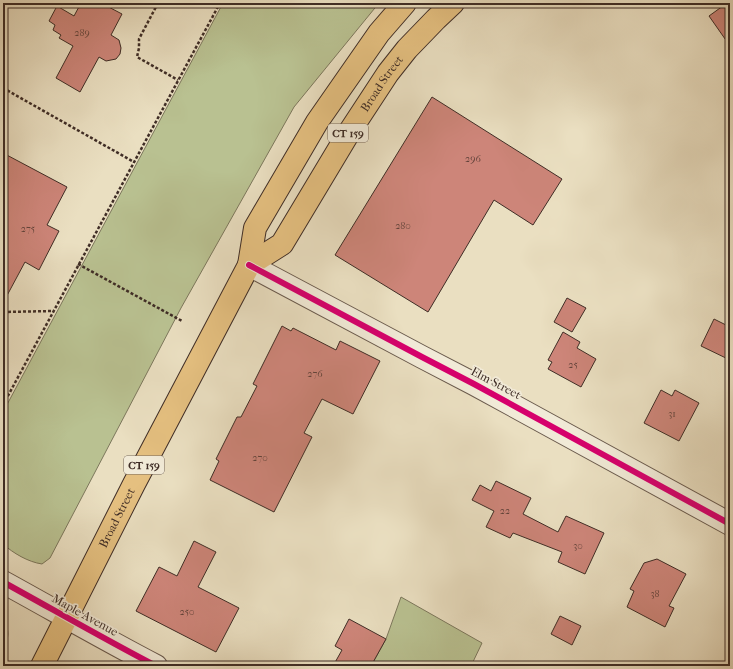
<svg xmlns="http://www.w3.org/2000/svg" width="733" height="669" font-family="'IM FELL French Canon',serif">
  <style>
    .green { fill: #b9c191; stroke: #7c775c }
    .building { fill: #cd8579; stroke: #3f2d26 }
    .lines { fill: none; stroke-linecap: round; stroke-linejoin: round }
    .street-casing { stroke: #6a5a4d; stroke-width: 24 }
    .primary-casing { stroke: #3f2d26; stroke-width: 24 }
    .path { stroke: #3f2d26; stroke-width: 2.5; stroke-dasharray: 3 2; stroke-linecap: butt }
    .street { stroke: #f1ead7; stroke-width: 22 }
    .primary { stroke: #e5c080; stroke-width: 22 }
    .cycleway-casing { stroke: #f1ead7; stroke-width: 8 }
    .cycleway { stroke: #d6006c; stroke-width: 6 }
    .labels { text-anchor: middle; stroke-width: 3.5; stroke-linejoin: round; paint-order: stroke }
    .number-label { font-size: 10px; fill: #62433b }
    .shield { fill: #f1ead7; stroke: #74665b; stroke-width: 1 }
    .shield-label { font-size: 11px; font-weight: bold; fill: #3f2d26 }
    .street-label { font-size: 12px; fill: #3f2d26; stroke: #f1ead7 }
  </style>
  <rect width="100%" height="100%" fill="#eadfc1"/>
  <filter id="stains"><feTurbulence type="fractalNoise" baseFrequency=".005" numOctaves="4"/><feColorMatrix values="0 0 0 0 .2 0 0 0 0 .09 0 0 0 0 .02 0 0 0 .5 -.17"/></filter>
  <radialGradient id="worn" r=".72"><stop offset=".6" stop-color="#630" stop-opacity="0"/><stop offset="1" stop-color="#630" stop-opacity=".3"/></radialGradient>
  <path class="green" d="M223,3H379L294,107L181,308L50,558L42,564C28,562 13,553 3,544V412Z
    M401,597L482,643L471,666H371L386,639Z
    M3,620C10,630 9,638 3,650Z"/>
  <path class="building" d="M81,3H101L122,14L111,35L119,40L121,48L120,54L116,59L106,61L99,57L80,92L56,78L73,46L59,38L61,35L53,30L55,25L49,21L57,6L74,16Z
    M727,3H730V46L709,16Z
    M432,97L562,179L533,225L494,200L428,312L335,255Z
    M3,153L67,187L47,225L59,231L39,270L25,262L3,303Z
    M567,298L586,308L572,332L554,322Z
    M714,319L730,327V360L701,346Z
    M282,326L291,331L293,328L336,350L340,341L380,361L353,414L322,399L304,433L312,437L274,512L210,480L219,461L216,459L237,417H241L257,386L253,384Z
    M563,332L580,342L577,348L596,359L581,387L548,369L552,362L548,360Z
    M661,390L672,396L675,390L699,403L679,441L644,423Z
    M496,481L531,498L523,514L558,532L566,516L604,533L585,574L558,562L562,552L513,533L510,538L486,527L494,511L472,500L480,485L491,491Z
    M194,541L216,552L198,587L239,608L216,652L136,611L159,567L177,576Z
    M657,559L686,574L669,606L674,608L665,627L627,607L634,591L630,589L644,563Z
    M560,616L581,626L572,645L551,634Z
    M349,619L386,639L371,666H333L342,650L335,646Z"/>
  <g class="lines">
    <g class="street-casing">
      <path id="street" d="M249,265L422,357L474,384L730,524
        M3,582C54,610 104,639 156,666"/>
    </g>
    <g class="primary-casing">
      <g id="primary">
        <path id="s1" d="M249,265L282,244L348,134L388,73L407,49L436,19L453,3"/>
        <path id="s2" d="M42,666L134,484L249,265L255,228L317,122L379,33L405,3"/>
      </g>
    </g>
    <path class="path" d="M158,3L139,39V48L137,57L178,80
      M3,88L134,162
      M78,264L182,321
      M3,312L53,311
      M3,405L220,3"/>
    <use href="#street" class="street"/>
    <use href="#primary" class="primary"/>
    <g class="cycleway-casing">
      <path id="cycleway" d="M249,265L422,357L474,384L730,524
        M3,582C54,610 104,639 156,666"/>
    </g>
    <use href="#cycleway" class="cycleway"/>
  </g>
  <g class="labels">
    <g class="number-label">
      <text x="82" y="36">289</text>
      <text x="473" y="162">296</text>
      <text x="403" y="229">280</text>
      <text x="28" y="232">275</text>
      <text x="573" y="368">25</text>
      <text x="315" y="377">276</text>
      <text x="672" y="417">31</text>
      <text x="260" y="461">270</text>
      <text x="505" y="514">22</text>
      <text x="578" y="549">30</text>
      <text x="655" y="597">38</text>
      <text x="187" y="615">250</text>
    </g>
    <g class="shield">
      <rect x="328" y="124" width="40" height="18" rx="3"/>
      <rect x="124" y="456" width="40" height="18" rx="3"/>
    </g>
    <g class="shield-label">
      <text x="348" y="137">CT 159</text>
      <text x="144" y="469">CT 159</text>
    </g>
    <g class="street-label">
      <text dy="4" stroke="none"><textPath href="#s1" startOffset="228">Broad Street</textPath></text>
      <text transform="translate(496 383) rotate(28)" y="4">Elm Street</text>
      <text dy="4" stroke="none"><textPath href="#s2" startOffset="166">Broad Street</textPath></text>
      <text transform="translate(85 615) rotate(29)" y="4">Maple Avenue</text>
    </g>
  </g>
  <rect width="733" height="669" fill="none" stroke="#eadfc1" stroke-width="16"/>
  <rect x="4" y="4" width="725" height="661" fill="none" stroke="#3f2d26" stroke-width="2"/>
  <rect x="8" y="8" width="717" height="653" fill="none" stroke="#3f2d26"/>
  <rect width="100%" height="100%" filter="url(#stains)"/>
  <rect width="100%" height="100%" fill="url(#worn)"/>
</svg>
